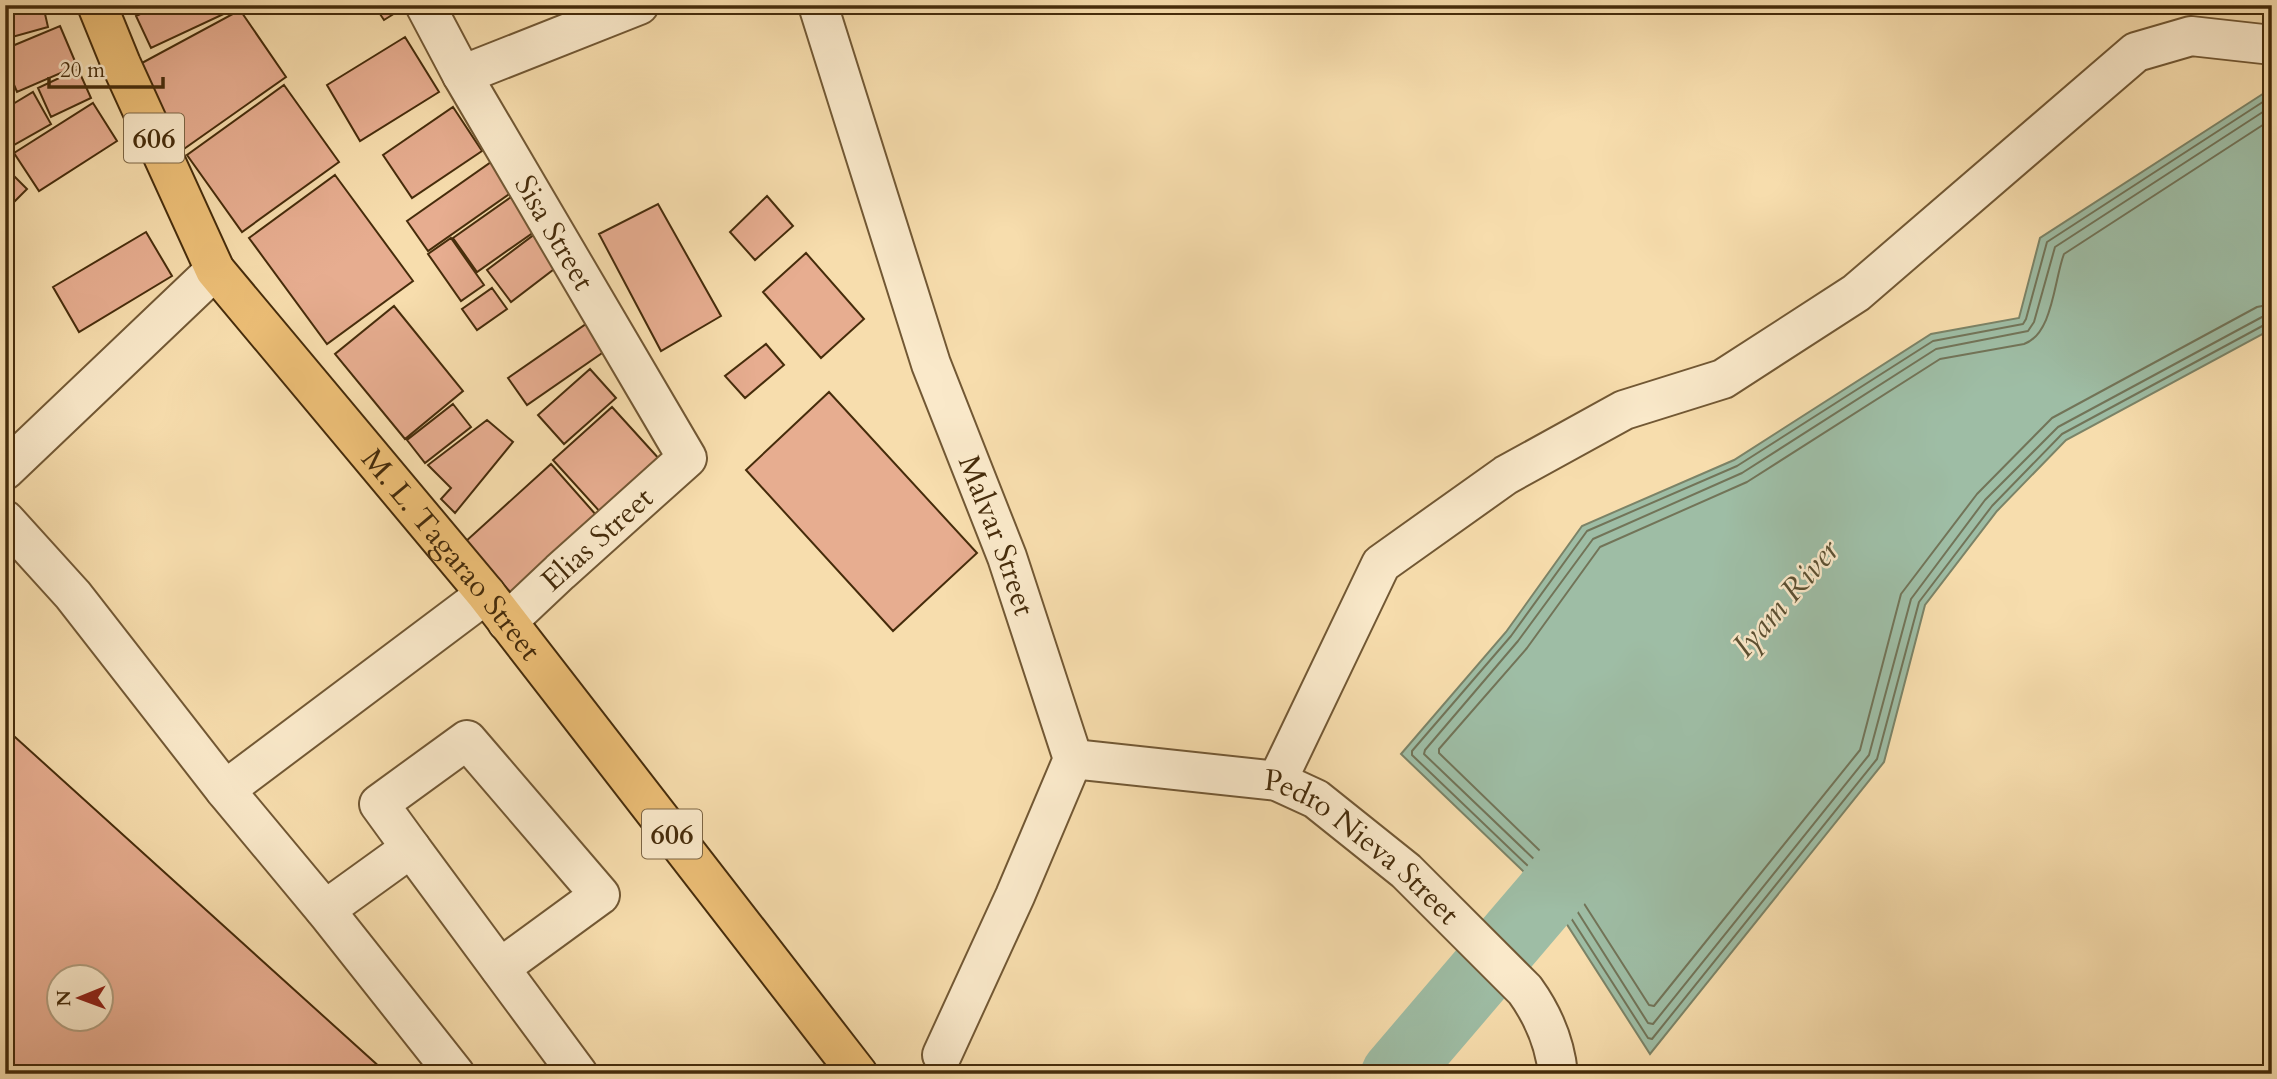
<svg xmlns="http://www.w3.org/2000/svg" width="2277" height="1079" font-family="Cardo,serif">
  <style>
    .water { fill: #9ebda5; stroke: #7b8367; stroke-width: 2 }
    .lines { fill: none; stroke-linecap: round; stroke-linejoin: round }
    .shore { stroke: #727458; stroke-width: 2 }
    .river { stroke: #9ebda5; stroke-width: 68 }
    .building { fill: #e7ad90; stroke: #462c0b; stroke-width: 2; fill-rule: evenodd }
    .minor-casing { stroke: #725834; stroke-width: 42 }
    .major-casing { stroke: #462c0b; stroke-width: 42 }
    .minor { stroke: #fae9ca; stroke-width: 38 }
    .major { stroke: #ecbe76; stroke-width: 38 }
    .labels { text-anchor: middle; stroke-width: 5; stroke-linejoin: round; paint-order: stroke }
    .shield { fill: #fae9ca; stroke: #7c6544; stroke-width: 2 }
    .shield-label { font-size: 28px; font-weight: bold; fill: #462c0b }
    .street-label { font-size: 30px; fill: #462c0b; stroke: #fae9ca }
    .water-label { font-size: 32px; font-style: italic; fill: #5c5032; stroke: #fae9ca }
  </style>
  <rect width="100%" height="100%" fill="#f7ddad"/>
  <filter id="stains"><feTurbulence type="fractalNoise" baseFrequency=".00286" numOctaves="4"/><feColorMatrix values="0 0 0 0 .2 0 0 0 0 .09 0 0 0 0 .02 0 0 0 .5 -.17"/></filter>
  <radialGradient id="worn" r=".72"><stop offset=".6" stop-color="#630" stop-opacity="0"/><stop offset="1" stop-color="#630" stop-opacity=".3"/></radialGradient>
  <path class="water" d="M2272,88V329L2066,440L1997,511L1925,605L1884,762L1650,1054L1548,895L1401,754L1506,632L1582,526L1734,460L1931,334L2019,318L2040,238Z"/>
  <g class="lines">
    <path class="shore" d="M2272,96L2047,242L2026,319L2023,324L1933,341L1737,466L1587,531L1511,636L1412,751V755L1553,890L1648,1038L1652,1039L1877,759L1919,602L1992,506L2062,434L2266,324H2272
      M2272,106L2055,247L2034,322L2028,331L1936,349L1742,473L1593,539L1518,641L1425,750L1424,754L1560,884L1648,1023L1653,1024L1869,755L1911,599L1985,500L2058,427L2262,317L2272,315
      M2272,119L2064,254C2054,280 2053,334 2024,344L1940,359L1747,482L1600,547L1527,648L1439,749V753L1567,877L1649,1005L1654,1006L1860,750L1901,594L1977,494L2052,418L2257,307L2272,304"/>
    <path class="river" d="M1395,1074L1548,895L1605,822"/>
  </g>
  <path class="building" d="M5,5H43L48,27L5,39Z
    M159,5H225L228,12L151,48L136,16Z
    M374,5H408L384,20Z
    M240,10L286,77L181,151L140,64Z
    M60,26L77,66L17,92L5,63V49Z
    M405,37L439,92L360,141L327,85Z
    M78,69L91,98L51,117L38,88Z
    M284,85L339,162L242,232L187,155Z
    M33,92L51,124L5,150V102L8,107Z
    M93,103L117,141L39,191L14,153Z
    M453,107L482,151L412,198L383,155Z
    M494,160L515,190L428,251L407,221Z
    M5,167L27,189L5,211Z
    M335,175L413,281L327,344L249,238Z
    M767,196L793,226L755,260L730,232Z
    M511,197L534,232L477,272L453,238Z
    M658,204L721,316L661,351L599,234Z
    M539,231L562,263L511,302L487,270Z
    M146,232L172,276L79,332L53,287Z
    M451,238L484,285L461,301L428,254Z
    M806,253L864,319L821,358L763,292Z
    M492,288L507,309L477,330L462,309Z
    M394,306L463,391L405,439L335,354Z
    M586,324L605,351L527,405L508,378Z
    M766,344L784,365L745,398L725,376Z
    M590,369L616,398L564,444L538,415Z
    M829,392L977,553L893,631L746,470Z
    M453,404L471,427L425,463L407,440Z
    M612,407L661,461L602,514L553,460Z
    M487,420L513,442L455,513L441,499L451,488L428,465Z
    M551,464L597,516L511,593L465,542Z
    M5,728L383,1070L380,1074H5ZM60,978H102V1020H60Z"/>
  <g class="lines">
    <g class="minor-casing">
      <g id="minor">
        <path id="s1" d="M425,5L462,75L687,458L560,572L507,622"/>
        <path id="s2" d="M818,5L931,364L1007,557L1073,759L1015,896L942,1055"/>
        <path d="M462,75L639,5"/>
        <path d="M5,470L215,270"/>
        <path d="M5,520L73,595L225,790L325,910L455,1074"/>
        <path id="s3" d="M1073,759L1277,781L1316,799L1406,871L1525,990C1543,1015 1555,1043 1558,1074"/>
        <path d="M1277,781L1381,564L1506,475L1624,410L1723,379L1856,293L2136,52L2191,36L2272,45"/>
        <path d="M225,790L486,594"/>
        <path d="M411,848L379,804L467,740L600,895L500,968"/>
        <path d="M325,910L411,848L578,1074"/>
      </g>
    </g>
    <g class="major-casing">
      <g id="major">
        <path id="s4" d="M97,5L121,64L215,270L486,594L858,1074"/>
      </g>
    </g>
    <use href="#minor" class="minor"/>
    <use href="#major" class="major"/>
  </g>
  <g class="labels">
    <g class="shield">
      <rect x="124" y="113.5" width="60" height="49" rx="5"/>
      <rect x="642" y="809.5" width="60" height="49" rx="5"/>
    </g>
    <g class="shield-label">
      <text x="154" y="148">606</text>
      <text x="672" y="844">606</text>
    </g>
    <g class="street-label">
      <text dy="10" stroke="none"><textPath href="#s1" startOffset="262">Sisa Street</textPath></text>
      <text dy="10" stroke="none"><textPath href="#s2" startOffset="560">Malvar Street</textPath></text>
      <text transform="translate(597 539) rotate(-42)" y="10">Elias Street</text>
      <text dy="10" stroke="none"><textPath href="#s4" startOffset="660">M. L. Tagarao Street</textPath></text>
      <text dy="10" stroke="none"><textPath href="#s3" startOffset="312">Pedro Nieva Street</textPath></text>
    </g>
    <g class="water-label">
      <text transform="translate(1785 598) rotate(-49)" y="11">Iyam River</text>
    </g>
  </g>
  <rect width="2277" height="1079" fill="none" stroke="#f7ddad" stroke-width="28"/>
  <rect x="7" y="7" width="2263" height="1065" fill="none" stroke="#462c0b" stroke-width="3.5"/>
  <rect x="14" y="14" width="2249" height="1051" fill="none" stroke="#462c0b" stroke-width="2"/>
  <g transform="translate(80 998) rotate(269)"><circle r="33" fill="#fae9ca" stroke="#b29d7e" stroke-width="2"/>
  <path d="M0-5L12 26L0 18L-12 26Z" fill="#8f2418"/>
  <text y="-10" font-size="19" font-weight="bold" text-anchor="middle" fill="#462c0b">N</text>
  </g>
  <path d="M49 77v10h114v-10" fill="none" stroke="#462c0b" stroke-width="3.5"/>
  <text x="60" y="77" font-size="21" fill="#462c0b" stroke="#fae9ca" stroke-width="5" paint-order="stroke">20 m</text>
  <rect width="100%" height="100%" filter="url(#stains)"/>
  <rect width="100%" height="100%" fill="url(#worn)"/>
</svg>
